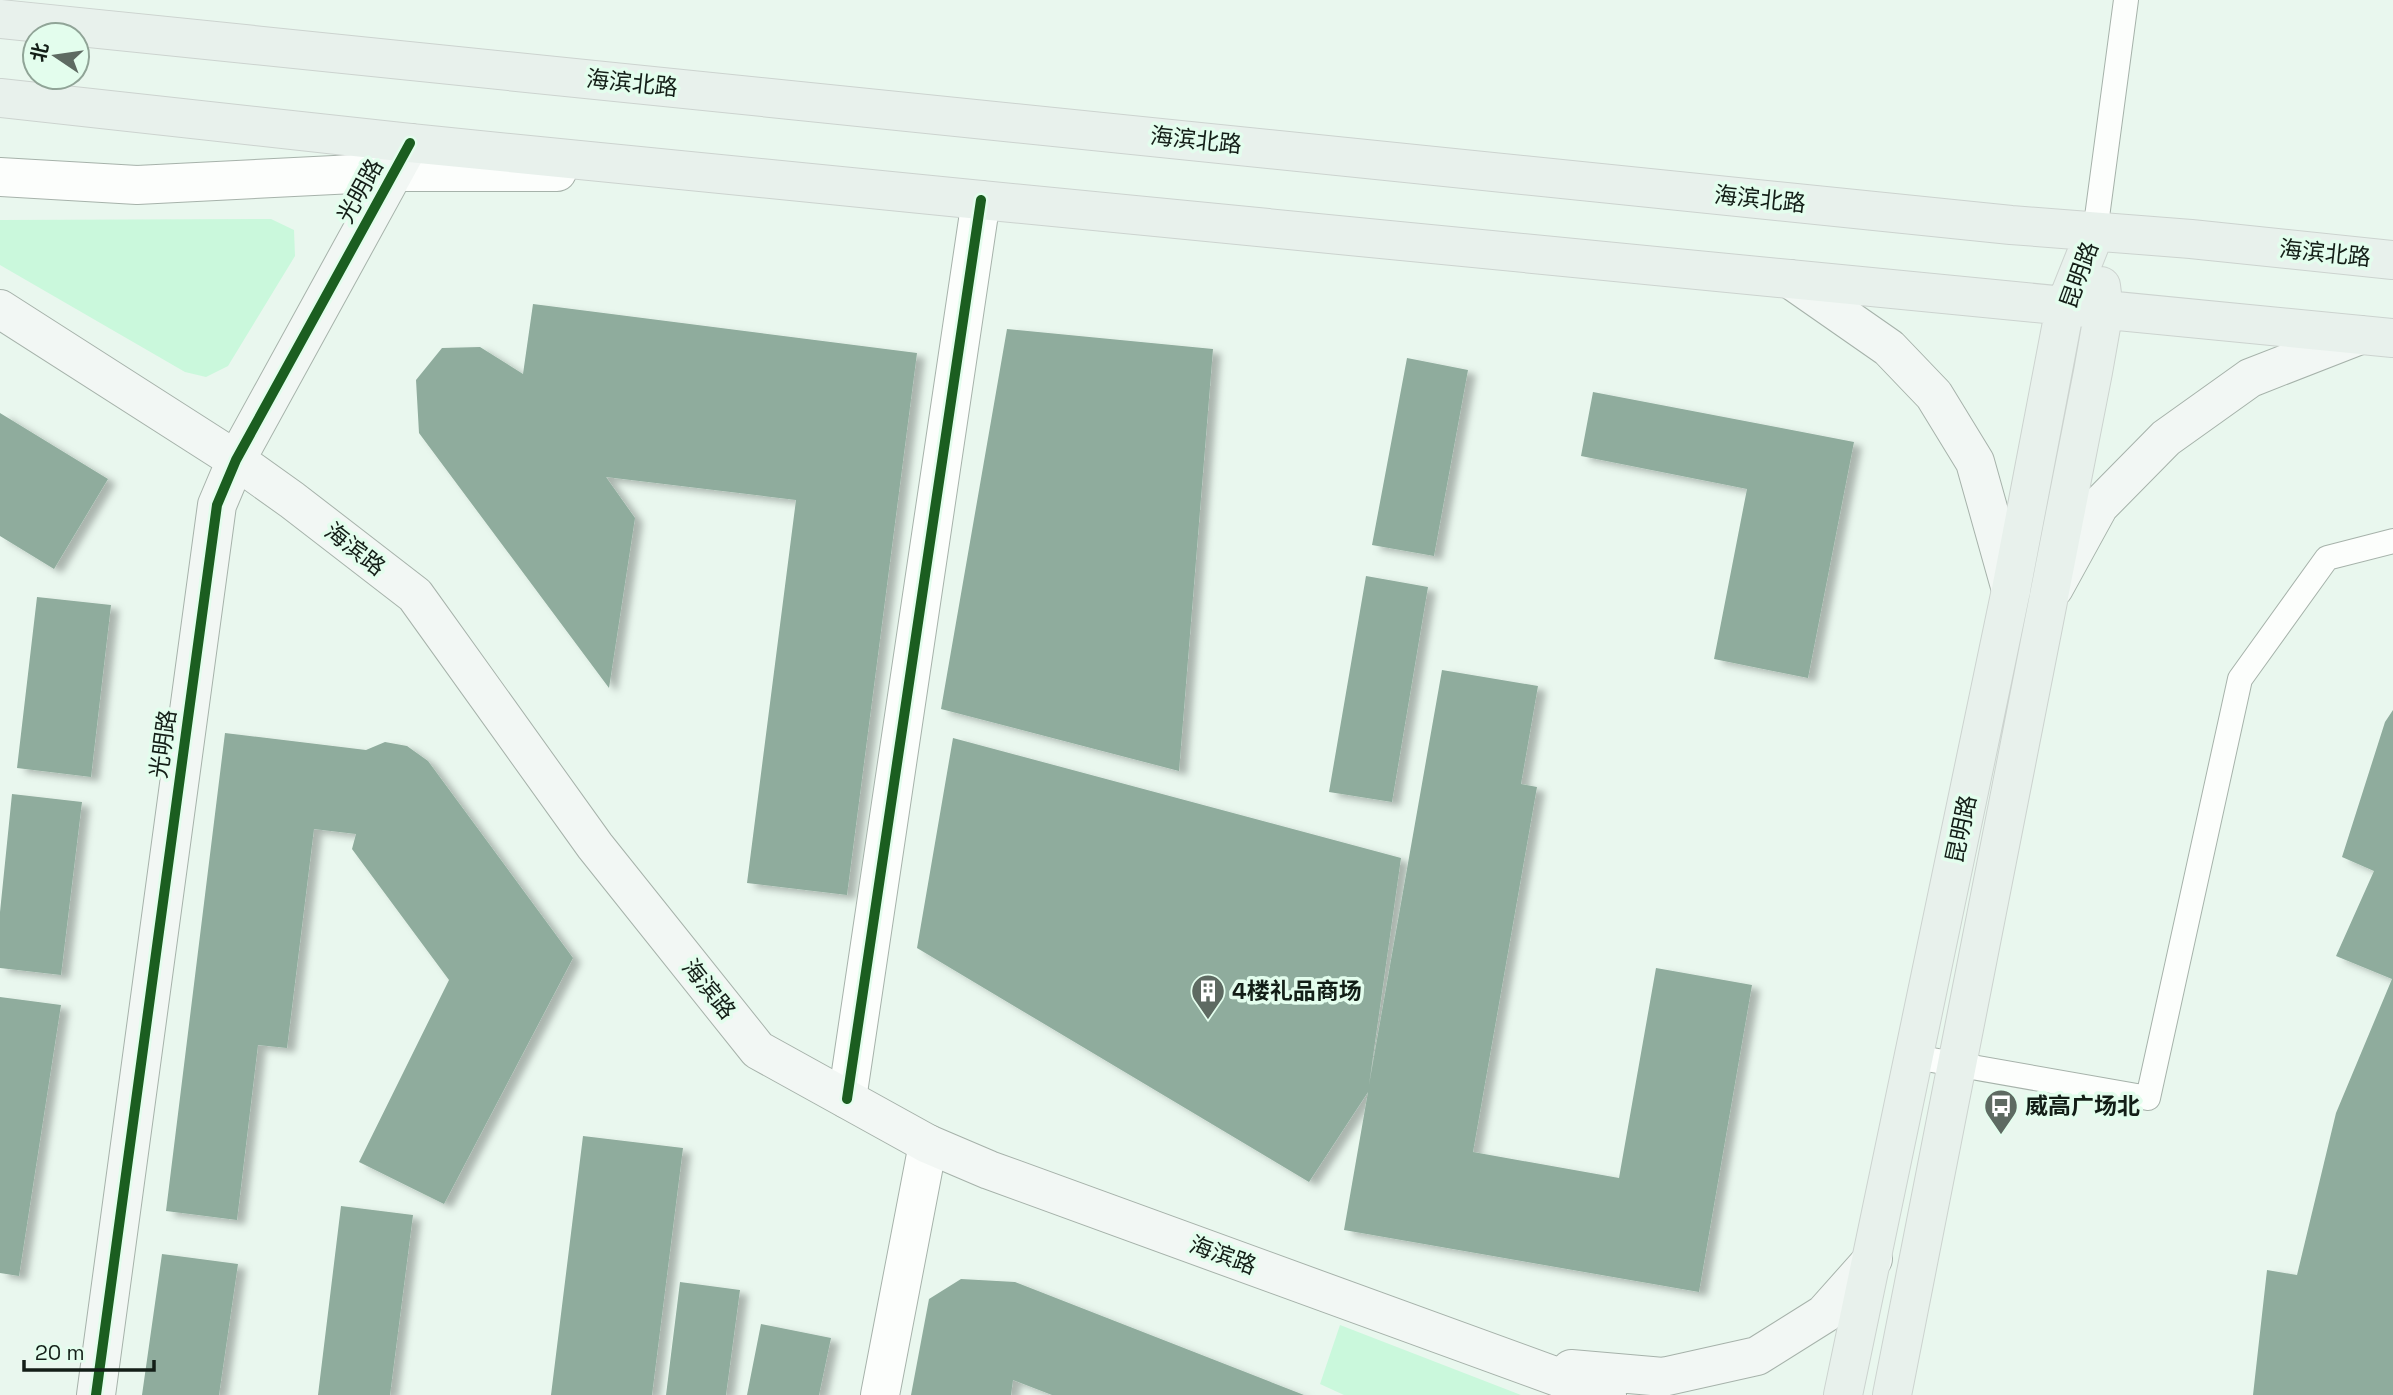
<svg xmlns="http://www.w3.org/2000/svg" width="2393" height="1395" font-family="'Space Grotesk','Noto Sans SC',sans-serif">
  <style>
    .green { fill: #caf8dc }
    .building { fill: #8fac9d; filter: url(#shadow) }
    .lines { fill: none; stroke-linecap: round; stroke-linejoin: round }
    .lane-casing { stroke: #a6b2aa; stroke-width: 26 }
    .street-casing { stroke: #a6b2aa; stroke-width: 40 }
    .secondary-casing { stroke: #a6b2aa; stroke-width: 40 }
    .primary-casing { stroke: #ccd3cf; stroke-width: 40 }
    .lane { stroke: #fcfefc; stroke-width: 24 }
    .street { stroke: #fcfefc; stroke-width: 38 }
    .secondary { stroke: #f2f7f4; stroke-width: 38 }
    .primary { stroke: #e8f1ec; stroke-width: 38 }
    .cycleway-casing { stroke: #e3fded; stroke-width: 15 }
    .cycleway { stroke: #1b5e20; stroke-width: 10 }
    .labels { text-anchor: middle; stroke-width: 7; stroke-linejoin: round; paint-order: stroke }
    .street-label { font-size: 23px; fill: #131e17; stroke: #e3fded }
    .poi-label { font-size: 23px; font-weight: bold; fill: #131e17; stroke: #e3fded; text-anchor: start }
  </style>
  <defs>
    <filter id="shadow"><feDropShadow dx="8" dy="4.5" stdDeviation="3.5" flood-color="#0004"/></filter>
  </defs>
  <rect width="100%" height="100%" fill="#e9f7ee"/>
  <path class="green" d="M271,219L294,230L295,256L228,366L206,377L185,372L0,265V220Z
    M1340,1325L1521,1395H1344L1320,1384Z"/>
  <path class="building" d="M533,304L917,353L847,895L747,883L796,500L606,477L635,518L609,688L419,433L416,380L442,348L480,347L523,374Z
    M1007,329L1213,349L1179,771L941,709Z
    M1407,358L1468,370L1434,556L1372,545Z
    M1593,392L1854,442L1808,678L1714,659L1747,489L1581,456Z
    M0,413L108,479L54,569L0,536Z
    M1366,576L1428,587L1392,802L1329,792Z
    M37,597L111,605L91,777L17,768Z
    M1442,670L1538,686L1521,784L1537,787L1473,1152L1619,1178L1656,968L1752,985L1699,1292L1344,1230L1368,1092L1309,1182L917,948L953,738L1401,858L1369,1085Z
    M2393,710V1395H2253L2267,1270L2297,1275L2336,1113L2392,979L2336,956L2374,871L2342,857L2385,722Z
    M225,733L366,750L385,742L407,746L428,761L573,958L444,1204L359,1162L449,980L352,849L356,834L314,829L287,1048L258,1045L237,1220L166,1211Z
    M12,794L82,802L61,975L0,968V912Z
    M0,997L61,1005L19,1276L0,1273Z
    M583,1136L683,1148L652,1395H551Z
    M341,1206L413,1215L390,1395H318Z
    M162,1254L238,1264L219,1395H142Z
    M961,1279L1015,1282L1304,1395H1052L1013,1380L1011,1395H911L929,1299Z
    M680,1282L740,1290L726,1395H666Z
    M761,1324L831,1338L819,1395H747Z"/>
  <g class="lines">
    <g class="lane-casing">
      <path id="lane" d="M2095,232L2126,0
        M1915,1057L2148,1098L2240,679L2327,558L2393,541"/>
    </g>
    <g class="street-casing">
      <path id="street" d="M0,177L137,185L394,172H557
        M847,1099L981,200
        M880,1395L928,1144"/>
    </g>
    <g class="secondary-casing">
      <path id="secondary" d="M1790,279L1889,348L1934,395L1975,462L2011,590
        M0,309L236,460L292,500L415,595L595,846L758,1050L928,1144L989,1170L1607,1395
        M2054,588L2099,506L2166,438L2250,378L2360,335
        M1571,1369L1663,1377L1757,1356L1824,1314L1873,1259
        M96,1395L217,505L236,460L410,143"/>
    </g>
    <g class="primary-casing">
      <path id="primary" d="M0,19L2011,225L2191,239L2393,260
        M0,98L410,143L981,200L2393,338
        M1843,1395L2011,590L2065,307L2095,232
        M1892,1395L2093,372L2104,310L2101,286"/>
    </g>
    <use href="#lane" class="lane"/>
    <use href="#street" class="street"/>
    <use href="#secondary" class="secondary"/>
    <use href="#primary" class="primary"/>
    <g class="cycleway-casing">
      <path id="cycleway" d="M847,1099L981,200
        M96,1395L217,505L236,460L410,143"/>
    </g>
    <use href="#cycleway" class="cycleway"/>
  </g>
  <defs>
    <g id="building-pin" transform="scale(1.75)"><path d="M0 17L-7.5 6A9.5 9.5 0 1 1 7.5 6Z" fill="#5e6a62" stroke="#e3fded"/><path d="M-4-6H4V6H1V3H-1V6H-4ZM-2.5-4.3h1.7v1.8h-1.7ZM.8-4.3h1.7v1.8H.8ZM-2.5-1h1.7V.8h-1.7ZM.8-1h1.7V.8H.8Z" fill="#fff"/></g>
    <g id="bus-pin" transform="scale(1.75)"><path d="M0 17L-7.5 6A9.5 9.5 0 1 1 7.5 6Z" fill="#5e6a62" stroke="#e3fded"/><path d="M-5-6H5V4H4V6H2V4H-2V6H-4V4H-5ZM-3.5-4V0h7V-4ZM-3.5 1.2v1.5H-2V1.2ZM2 1.2v1.5H3.5V1.2Z" fill="#fff"/></g>
  </defs>
  <g fill-rule="evenodd">
    <use href="#building-pin" x="1208" y="991"/>
    <use href="#bus-pin" x="2001" y="1106"/>
  </g>
  <g class="labels">
    <g class="street-label">
      <text transform="translate(632 83) rotate(6)" y="8">海滨北路</text>
      <text transform="translate(1196 140) rotate(6)" y="8">海滨北路</text>
      <text transform="translate(360 191) rotate(-61)" y="8">光明路</text>
      <text transform="translate(1760 199) rotate(6)" y="8">海滨北路</text>
      <text transform="translate(2325 253) rotate(6)" y="8">海滨北路</text>
      <text transform="translate(2079 275) rotate(-70)" y="8">昆明路</text>
      <text transform="translate(355 549) rotate(38)" y="8">海滨路</text>
      <text transform="translate(163 744) rotate(-82)" y="8">光明路</text>
      <text transform="translate(1961 829) rotate(-78)" y="8">昆明路</text>
      <text transform="translate(709 989) rotate(51)" y="8">海滨路</text>
      <text transform="translate(1223 1255) rotate(20)" y="8">海滨路</text>
    </g>
    <g class="poi-label">
      <text x="1232" y="999">4楼礼品商场</text>
      <text x="2025" y="1114">威高广场北</text>
    </g>
  </g>
  <g transform="translate(56 56) rotate(283)"><circle r="33" fill="#e3fded" stroke="#90a497" stroke-width="2"/>
  <path d="M0-5L12 26L0 18L-12 26Z" fill="#5e6a62"/>
  <text y="-10" font-size="19" font-weight="bold" text-anchor="middle" fill="#131e17">北</text>
  </g>
  <path d="M24 1360v10h130v-10" fill="none" stroke="#131e17" stroke-width="3.5"/>
  <text x="35" y="1360" font-size="21" fill="#131e17" stroke="#e3fded" stroke-width="5" paint-order="stroke">20 m</text>
</svg>
